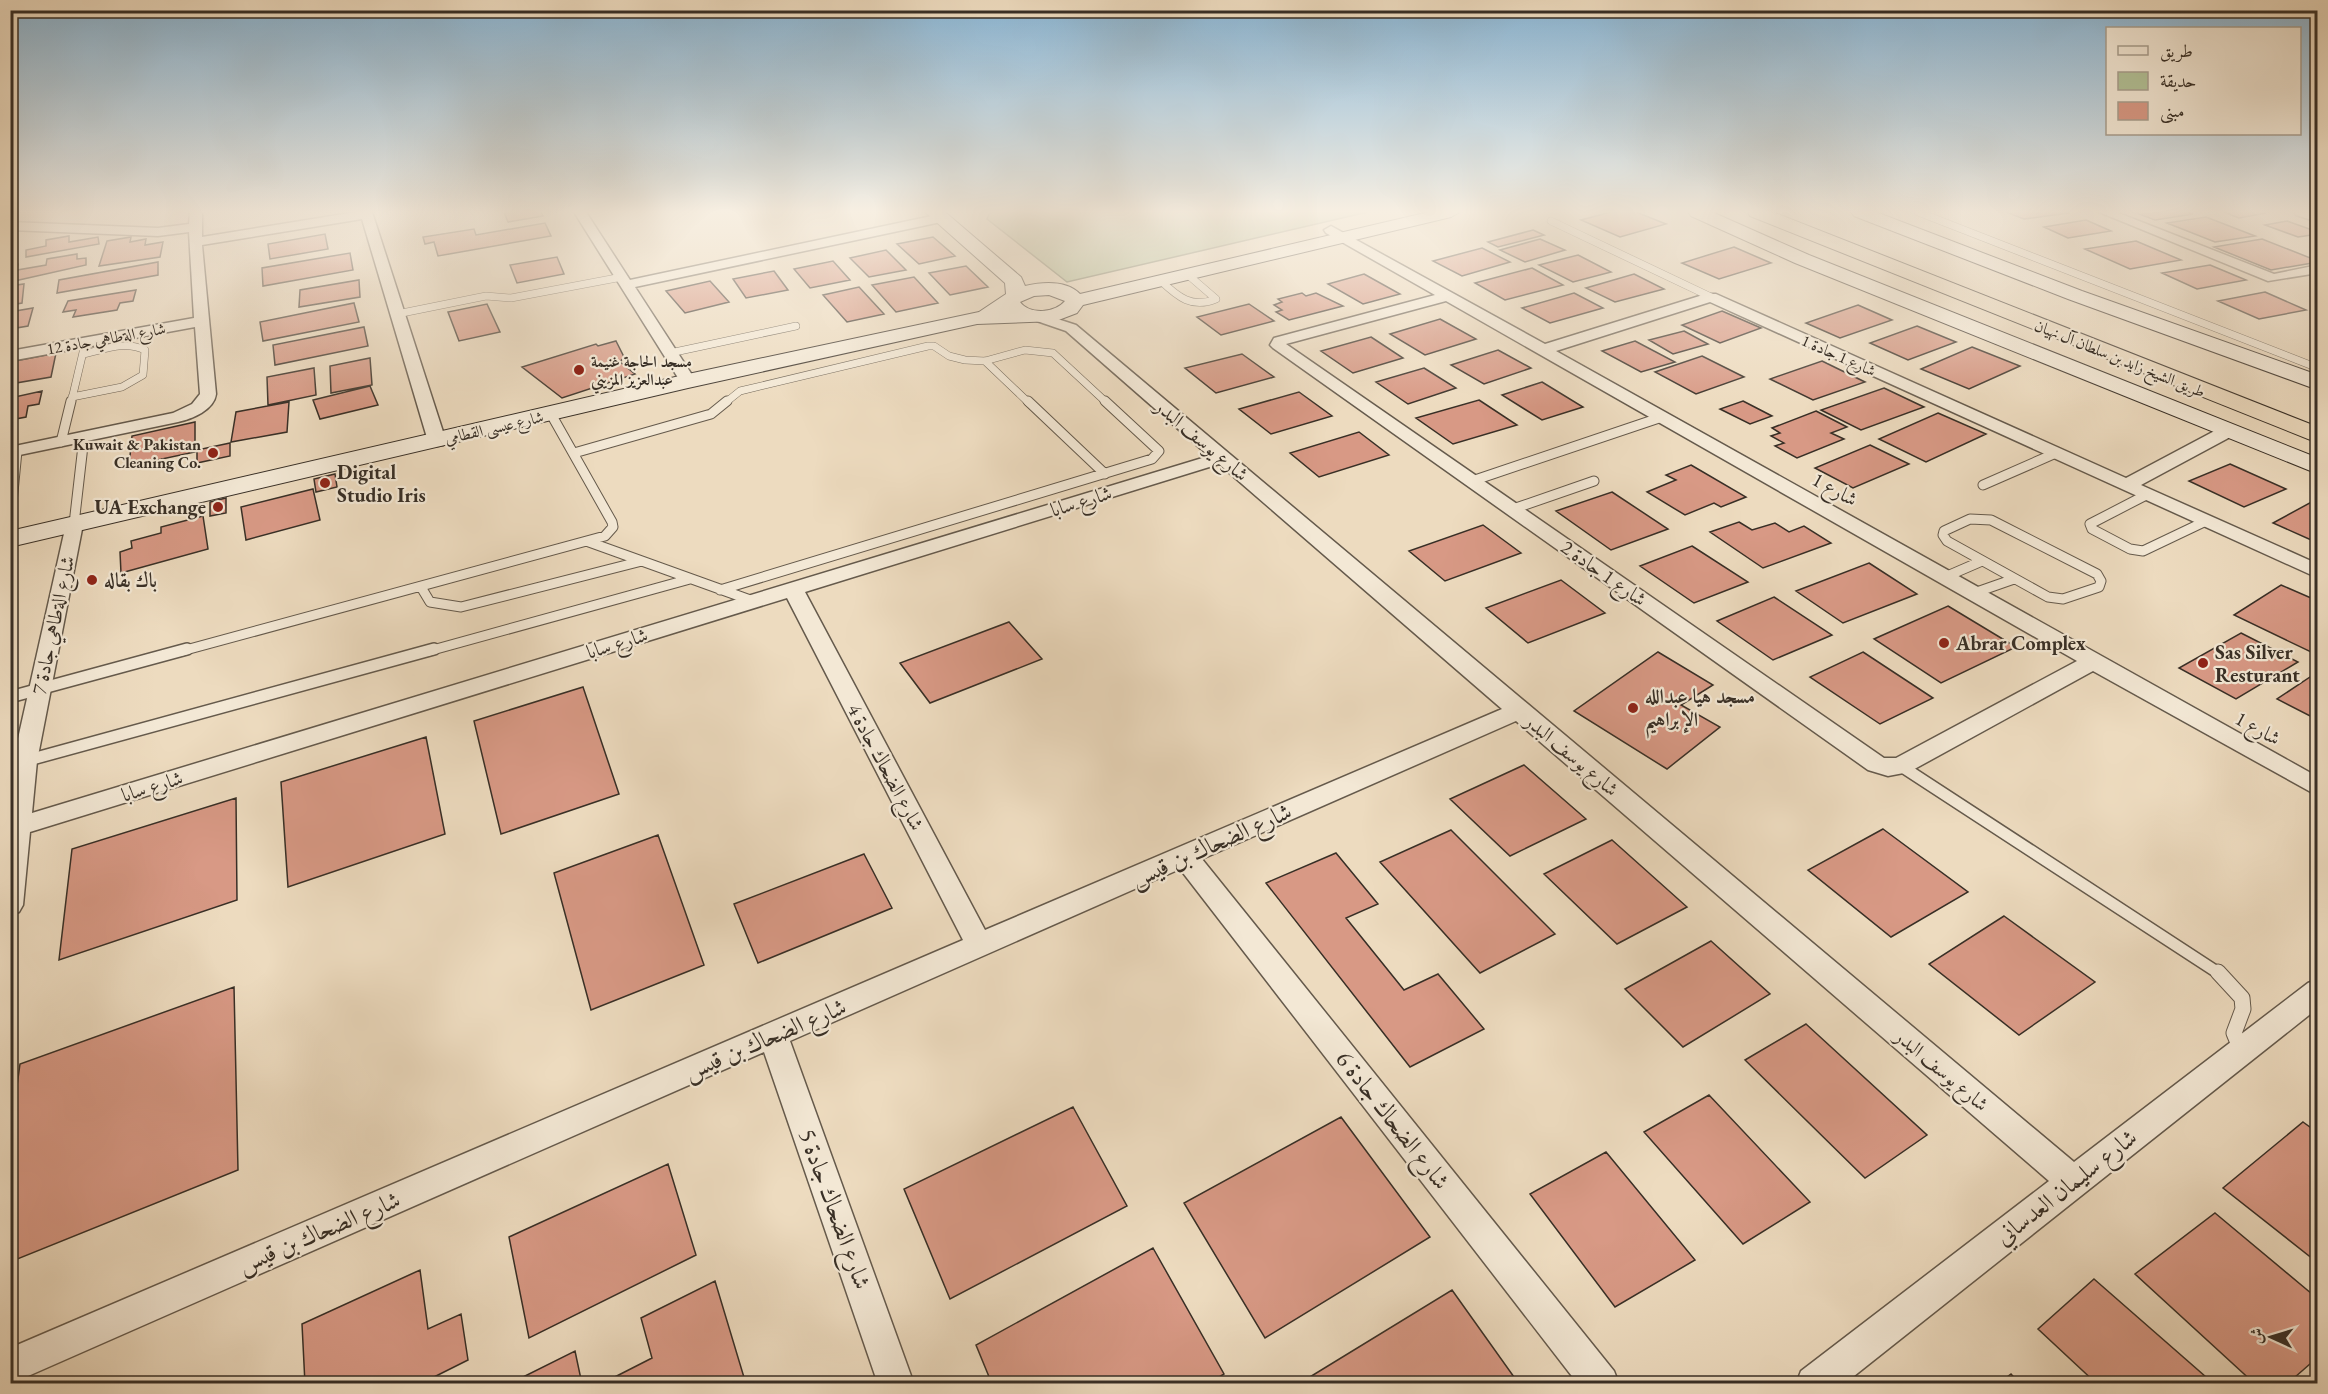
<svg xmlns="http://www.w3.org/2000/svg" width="2328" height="1394" font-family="'EB Garamond',Amiri,serif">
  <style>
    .green { fill: #b2c197; stroke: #75785e; stroke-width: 1.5 }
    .building { fill: #d89985; stroke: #382f26; stroke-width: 1.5 }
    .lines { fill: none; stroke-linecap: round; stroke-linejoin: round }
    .lane-far3-casing { stroke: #655a4c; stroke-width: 8 }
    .lane-far2-casing { stroke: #655a4c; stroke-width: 11 }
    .lane-far1-casing { stroke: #655a4c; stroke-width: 14 }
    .lane-casing { stroke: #655a4c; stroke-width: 17 }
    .street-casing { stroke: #655a4c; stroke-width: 3 }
    .secondary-casing { stroke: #382f26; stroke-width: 2 }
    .highway-casing { stroke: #382f26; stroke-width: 2 }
    .lane-far3 { stroke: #f3e8d5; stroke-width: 7 }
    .lane-far2 { stroke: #f3e8d5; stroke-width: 9 }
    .lane-far1 { stroke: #f3e8d5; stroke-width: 11 }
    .lane { stroke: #f3e8d5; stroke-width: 15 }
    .street { fill: #f3e8d5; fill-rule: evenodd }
    .secondary { fill: #f3e8d5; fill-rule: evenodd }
    .highway { fill: #eddbbf; fill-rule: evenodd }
    .poi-dot { fill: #8f2418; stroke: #f3e8d5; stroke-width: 2 }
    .labels { text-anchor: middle; stroke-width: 4.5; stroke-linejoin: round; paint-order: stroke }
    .far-street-label { font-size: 16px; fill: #382f26; stroke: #f3e8d5 }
    .far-poi-label { font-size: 16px; font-weight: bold; fill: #382f26; stroke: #f3e8d5; text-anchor: start }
    .street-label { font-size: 20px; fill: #382f26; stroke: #f3e8d5 }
    .poi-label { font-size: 20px; font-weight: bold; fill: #382f26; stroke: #f3e8d5; text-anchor: start }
    .near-street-label { font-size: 24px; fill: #382f26; stroke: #f3e8d5 }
  </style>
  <rect width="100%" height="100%" fill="#eddbbf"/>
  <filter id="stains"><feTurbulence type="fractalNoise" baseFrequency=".00333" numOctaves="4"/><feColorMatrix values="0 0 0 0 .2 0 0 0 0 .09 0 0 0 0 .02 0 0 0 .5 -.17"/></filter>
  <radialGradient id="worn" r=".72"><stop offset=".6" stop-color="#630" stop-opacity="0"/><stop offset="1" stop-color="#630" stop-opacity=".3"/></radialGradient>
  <path class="green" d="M990,212H1368L1067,282L987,219Z"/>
  <path class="building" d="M504,212H541L543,216L508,222Z
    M1611,212H1636L1666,224L1620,237L1581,220Z
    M2006,212H2066L2068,213L2024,219Z
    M2134,212H2187L2193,214L2155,220Z
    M2224,212H2262L2266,213L2239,218Z
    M2206,217L2255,236L2215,242L2167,223Z
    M2086,220L2111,231L2068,238L2044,227Z
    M2287,221L2318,232V234L2298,237L2265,225Z
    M545,223L551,236L438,256L434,242L425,244L423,237L474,229L476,235Z
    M1533,230L1544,235L1498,247L1488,242Z
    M325,234L328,249L270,259L268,244Z
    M69,236V242L98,237L99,244L26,257V250L46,246V240Z
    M131,237L130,242L146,239L145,245L163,242L160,257L99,266L107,241Z
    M933,237L955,256L919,264L897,244Z
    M1540,239L1565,250L1525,262L1500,250Z
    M2262,239L2318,261V262L2271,270L2214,247Z
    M2136,241L2181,260L2130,269L2085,249Z
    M1734,247L1771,263L1719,279L1682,263Z
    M1482,248L1510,262L1462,276L1433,261Z
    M886,250L906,270L869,277L850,258Z
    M350,253L353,270L263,286L262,268Z
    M77,254V259L86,258V265L10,282V265L18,264L17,270L46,265L47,259Z
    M1578,255L1611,272L1573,282L1539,265Z
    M557,257L564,274L517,283L510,265Z
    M833,261L850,280L810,288L794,269Z
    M158,262V275L57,293L59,280Z
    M2210,265L2246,280L2197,289L2162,273Z
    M966,266L988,287L950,295L929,273Z
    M1532,268L1563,285L1505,300L1475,283Z
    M774,271L788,290L746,298L733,279Z
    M1364,274L1400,294L1363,304L1328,284Z
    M1634,274L1664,289L1615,302L1586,288Z
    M914,277L938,303L896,312L872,285Z
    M359,280L360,297L299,307L300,290Z
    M710,281L729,302L685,313L666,291Z
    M24,284L22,303L10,305V286Z
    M859,287L884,314L847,322L823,295Z
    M136,290L133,301L120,303L117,310L73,317L76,310L63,312L68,301Z
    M2265,292L2306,310L2259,319L2218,301Z
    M1302,293L1306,296L1316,293L1343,306L1289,320L1276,312L1282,310L1274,305L1282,302L1278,299Z
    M1574,293L1603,308L1550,323L1522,308Z
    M354,303L359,322L263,341L260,322Z
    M487,304L500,332L459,341L448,312Z
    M1249,304L1274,321L1221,335L1197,317Z
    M1858,305L1892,320L1840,338L1806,323Z
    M33,308L28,326L10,329V312Z
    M1722,311L1761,328L1720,343L1682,325Z
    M1440,319L1476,339L1425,355L1390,334Z
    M1917,326L1956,342L1908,360L1870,343Z
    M364,327L368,346L275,365L273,345Z
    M1684,331L1708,344L1673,354L1649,340Z
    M1371,337L1403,358L1353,373L1321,351Z
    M616,341L624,357L620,362L635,374L562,398L522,367L596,344L598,346Z
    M1635,341L1675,362L1641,372L1602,351Z
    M1972,347L2020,366L1969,389L1921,369Z
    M1498,350L1531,368L1484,384L1451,365Z
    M56,353L51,377L10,384V362Z
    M1242,354L1274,377L1216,393L1185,368Z
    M1702,356L1744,377L1696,394L1655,372Z
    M370,358L372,385L331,393L330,366Z
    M1822,361L1865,382L1813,400L1770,379Z
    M314,368L316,395L268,405L267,377Z
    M1424,368L1456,388L1408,404L1376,382Z
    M1542,382L1583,407L1542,420L1502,395Z
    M370,386L378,405L320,419L313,400Z
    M1884,388L1924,407L1861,430L1821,410Z
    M42,391L39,404L28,406L26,417L10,420V398Z
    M1299,392L1332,416L1271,434L1239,409Z
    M1479,400L1517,425L1453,444L1416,418Z
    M1743,401L1772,416L1750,424L1720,409Z
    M289,402L287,432L231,442L236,412Z
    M1816,411L1847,427L1831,433L1844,439L1797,458L1775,446L1784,443L1771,436L1780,433L1772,428Z
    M1938,413L1986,434L1926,462L1879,439Z
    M195,422V452L129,466L132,436Z
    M1359,432L1389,455L1319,477L1290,453Z
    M230,443V456L197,463V450Z
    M1870,445L1909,464L1853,488L1815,468Z
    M2230,464L2286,489L2244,507L2189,481Z
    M1691,465L1746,497L1721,507L1714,503L1685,515L1647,492L1676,480L1666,475Z
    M335,474L337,487L316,492L314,479Z
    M313,489L320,520L246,540L241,507Z
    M1612,492L1668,529L1611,550L1556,511Z
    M226,498V513L210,516V502Z
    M2317,499L2318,543L2273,523Z
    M203,516L208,549L121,573L120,552L132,548L131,541L161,533V527Z
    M1739,522L1752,530L1775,523L1789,532L1804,526L1831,543L1763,568L1710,532Z
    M1483,525L1521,553L1445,581L1409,551Z
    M1692,546L1748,582L1694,603L1640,566Z
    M1869,563L1917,594L1843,623L1796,591Z
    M1561,580L1605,613L1528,643L1486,608Z
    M2281,585L2318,601V647L2311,652L2234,615Z
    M1774,597L1832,635L1773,660L1717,621Z
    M1948,606L2016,647L1941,683L1874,639Z
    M1009,622L1042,659L930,703L900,663Z
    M2241,633L2298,662L2236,699L2179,668Z
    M1658,652L1713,685L1681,705L1720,727L1667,769L1574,711Z
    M1863,652L1933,698L1880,724L1810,677Z
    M2313,675L2318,677V720L2277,699Z
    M583,687L619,794L501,834L474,721Z
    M426,737L445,834L288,887L281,782Z
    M1524,765L1586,819L1510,856L1450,799Z
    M236,798L237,900L59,960L72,849Z
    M1883,829L1968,892L1891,937L1808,870Z
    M1451,830L1555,934L1480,973L1380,862Z
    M658,835L704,965L591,1010L554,873Z
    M1612,840L1687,907L1617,944L1544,874Z
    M1336,853L1378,904L1346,918L1404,990L1438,974L1484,1029L1410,1067L1266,883Z
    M864,854L892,908L758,963L734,904Z
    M2004,916L2095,982L2019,1035L1929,964Z
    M1711,941L1770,994L1683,1047L1625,989Z
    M234,987L238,1170L10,1262V1136L20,1064Z
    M1806,1024L1927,1135L1865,1178L1745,1060Z
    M1709,1095L1810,1202L1743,1244L1644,1132Z
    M1073,1107L1127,1206L950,1299L904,1189Z
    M1341,1117L1430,1237L1265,1338L1184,1203Z
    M2303,1122L2318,1133V1263L2223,1188Z
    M1606,1152L1695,1260L1615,1307L1530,1194Z
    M668,1164L696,1255L529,1338L509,1237Z
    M2215,1213L2318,1299V1357L2287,1384H2255L2135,1274Z
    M1153,1248L1224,1374L1208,1384H992L976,1345Z
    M420,1270L428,1329L461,1314L468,1360L434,1377L435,1384H305L302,1324Z
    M2094,1279L2214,1384H2097L2038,1329Z
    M715,1281L746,1384H601L652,1358L641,1318Z
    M1452,1290L1519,1384H1300V1383Z
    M575,1351L582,1384H509Z
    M2011,1374L2020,1384H1998Z"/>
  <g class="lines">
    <g class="lane-far3-casing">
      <path id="lane-far3" d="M1918,212L2318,368
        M1551,221L1711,297
        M1161,281C1178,297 1192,309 1216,299L1187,274
        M397,314L486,296L511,298L622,277
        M670,353L796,326
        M985,361L1029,403
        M72,397L122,387L143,375L145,350C125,340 103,350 83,354
        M71,403L84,348
        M725,403L740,391L928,346H934L949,356L965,360L985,361L1025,350L1053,353L1107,403"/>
    </g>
    <g class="lane-far2-casing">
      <path id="lane-far2" d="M1028,401L1105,474
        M61,442L71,401
        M574,453L711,414L727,401
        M1472,481L1662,417
        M1983,485L2056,453
        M2148,494L2090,524L2092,529L2130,549L2143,551L2206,521
        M1513,509L1594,481
        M1970,519L1991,520L2097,574L2101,581L2099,587L2063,599L2048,597L1947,541L1943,535L1944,531Z
        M10,523L17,451
        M74,524L84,437
        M589,542L753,601
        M1945,577L1982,561
        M421,587L430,602L461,607L642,561
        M720,590L1152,459L1159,451L1105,401
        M1974,593L2014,579
        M182,651L605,536L613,527L612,522L551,414
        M429,651L690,579"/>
    </g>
    <g class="lane-far1-casing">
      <path id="lane-far1" d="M10,697L187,649
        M25,761L434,649
        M1901,766L2220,974"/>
    </g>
    <g class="lane-casing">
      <path id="lane" d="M2218,972L2242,998L2243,1009L2234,1033L2241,1050"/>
    </g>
    <g class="street-casing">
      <path id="street" d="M190,212H202V237L356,212H372L446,441L443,445L437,446L428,441L362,219L202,245L216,394C214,410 192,419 178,422L10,457V447L173,413L192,404L200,394L195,327L10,361V351L194,318L189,232L158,236L10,230V222L158,228L189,224Z
        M574,212H586L630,280L941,214L947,218L941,222L635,287L696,381L688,386L680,381Z
        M2099,212H2116L2274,274L2318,265V273L2268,281Z
        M2294,212L2318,214V222L2296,215Z
        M1331,226L1545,344L1706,294H1716L2126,478L2222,427H2234L2237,431L2234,435L2141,485L2318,564V578L1710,302L1556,351L2318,777V796L2093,671L1909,772L1888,776L1868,770L1273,348L1270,345L1274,338L1435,295L1326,233L1324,230ZM1446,301L2077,661L1896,758H1884L1286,344Z
        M1036,312L1076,325L2074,1162L2308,983L2318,979V1008L1844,1384H1796L1801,1371L2049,1181L1516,721L1202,859L1614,1371L1619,1384H1578L1180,869L790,1041L914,1384H878L764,1052L10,1384V1348L963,940L787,598L30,832L23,905L19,912L10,915V784L13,761L67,520L74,518L83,524L37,761L32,813L1209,456L1066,331L1031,319L1029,316L1031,313ZM1219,464L1502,709L985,930L805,592Z"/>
    </g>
    <g class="secondary-casing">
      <path id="secondary" d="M925,212H945L1021,277L1025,286C1043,282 1066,280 1080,294L1429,212H1460L1451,217L1083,305L1077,313L1056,321L977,324L688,388L10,547V531L688,374L979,312L1006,294L1005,283ZM1049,295L1065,301C1055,313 1030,315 1020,302L1034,296Z
        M1688,212H1712L1809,255L2318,458V474L1795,263L1691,216Z
        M1851,212H1876L2082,291L2318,375V390L2068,299L1854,216Z"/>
    </g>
    <g class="highway-casing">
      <path id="highway" d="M1748,212H1773L2318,427V443L1750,216Z"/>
    </g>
    <use href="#lane-far3" class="lane-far3"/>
    <use href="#lane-far2" class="lane-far2"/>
    <use href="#lane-far1" class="lane-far1"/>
    <use href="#lane" class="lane"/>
    <use href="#street" class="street"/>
    <use href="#secondary" class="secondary"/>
    <use href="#highway" class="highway"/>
  </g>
  <linearGradient id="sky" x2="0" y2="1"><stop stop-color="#89b6d6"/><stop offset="0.52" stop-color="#f7efe2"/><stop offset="1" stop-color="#f7efe2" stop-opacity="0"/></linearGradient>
  <rect width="2328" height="407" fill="url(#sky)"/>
  <g class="poi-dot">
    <circle cx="579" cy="370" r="6"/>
    <circle cx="213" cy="453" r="6"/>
    <circle cx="325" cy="483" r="6"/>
    <circle cx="218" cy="507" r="6"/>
    <circle cx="92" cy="580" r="6"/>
    <circle cx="1944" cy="643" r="6"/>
    <circle cx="2203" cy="663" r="6"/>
    <circle cx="1633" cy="708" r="6"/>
  </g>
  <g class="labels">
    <g class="far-street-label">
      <text transform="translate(106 338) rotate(-10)" y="6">شارع الةطاهي جادة 12</text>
      <text transform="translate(1839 355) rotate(24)" y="6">شارع 1 جادة 1</text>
      <text transform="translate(2120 358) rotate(22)" y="6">طريق الشيخ زايد بن سلطان آل نهيان</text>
      <text transform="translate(494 427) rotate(-13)" y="6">شارع عيسى القطامي</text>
    </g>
    <g class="far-poi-label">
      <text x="591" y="367">مسجد الحاجة غنيمة<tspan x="591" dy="18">عبدالعزيز المزيني</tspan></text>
      <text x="201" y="450" text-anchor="end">Kuwait &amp; Pakistan<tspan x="201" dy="18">Cleaning Co.</tspan></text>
    </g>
    <g class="street-label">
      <text transform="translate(1202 440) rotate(40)" y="7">شارع يوسف البدر</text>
      <text transform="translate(1835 489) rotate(29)" y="7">شارع 1</text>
      <text transform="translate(1081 501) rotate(-17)" y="7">شارع سابا</text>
      <text transform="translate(1604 573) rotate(35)" y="7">شارع 1 جادة 2</text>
      <text transform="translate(53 625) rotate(-78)" y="7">شارع الةطاهي جادة 7</text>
      <text transform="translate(617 643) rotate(-17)" y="7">شارع سابا</text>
      <text transform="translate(2258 728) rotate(29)" y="7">شارع 1</text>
      <text transform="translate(1572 755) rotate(40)" y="7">شارع يوسف البدر</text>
      <text transform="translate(886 767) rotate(62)" y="7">شارع الضحاك جادة 4</text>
      <text transform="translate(152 786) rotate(-17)" y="7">شارع سابا</text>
      <text transform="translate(1942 1070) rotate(40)" y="7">شارع يوسف البدر</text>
    </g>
    <g class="poi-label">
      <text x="337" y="479">Digital<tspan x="337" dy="23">Studio Iris</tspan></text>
      <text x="206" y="514" text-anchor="end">UA Exchange</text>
      <text x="104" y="587">باك بقاله</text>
      <text x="1956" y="650">Abrar Complex</text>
      <text x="2215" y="659">Sas Silver<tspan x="2215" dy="23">Resturant</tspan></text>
      <text x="1645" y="703">مسجد هيا عبدالله<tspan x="1645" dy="23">الإبراهيم</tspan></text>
    </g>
    <g class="near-street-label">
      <text transform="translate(1211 845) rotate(-24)" y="8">شارع الضحاك بن قيس</text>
      <text transform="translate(765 1039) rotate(-23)" y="8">شارع الضحاك بن قيس</text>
      <text transform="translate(1393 1120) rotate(52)" y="8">شارع الضحاك جادة 6</text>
      <text transform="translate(2066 1187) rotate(-38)" y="8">شارع سليمان العدساني</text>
      <text transform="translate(835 1209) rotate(70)" y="8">شارع الضحاك جادة 5</text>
      <text transform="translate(319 1232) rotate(-23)" y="8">شارع الضحاك بن قيس</text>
    </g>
  </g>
  <rect width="2328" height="1394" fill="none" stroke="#eddbbf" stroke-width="36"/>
  <rect x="12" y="12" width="2304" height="1370" fill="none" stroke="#382f26" stroke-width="3"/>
  <rect x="18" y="18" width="2292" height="1358" fill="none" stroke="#382f26" stroke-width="1.5"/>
  <rect x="2106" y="27" width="195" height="108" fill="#f3e8d5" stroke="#a89e8f" stroke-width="1.5"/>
  <rect x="2118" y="46" width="30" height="9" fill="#f3e8d5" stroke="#a89e8f" stroke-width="1.5"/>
  <text x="2160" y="57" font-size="18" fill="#382f26">طريق</text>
  <rect x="2118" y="72" width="30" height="18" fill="#b2c197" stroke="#a89e8f" stroke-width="1.5"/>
  <text x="2160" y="87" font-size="18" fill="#382f26">حديقة</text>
  <rect x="2118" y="102" width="30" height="18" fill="#d89985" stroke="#a89e8f" stroke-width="1.5"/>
  <text x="2160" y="117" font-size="18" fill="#382f26">مبنى</text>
  <g transform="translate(2271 1337) rotate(274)" stroke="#f3e8d5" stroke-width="4.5" paint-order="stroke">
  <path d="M0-4.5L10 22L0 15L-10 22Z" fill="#382f26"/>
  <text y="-9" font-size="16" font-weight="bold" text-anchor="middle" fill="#382f26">ش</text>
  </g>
  <rect width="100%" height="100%" filter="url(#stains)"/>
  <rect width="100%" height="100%" fill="url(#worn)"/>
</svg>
